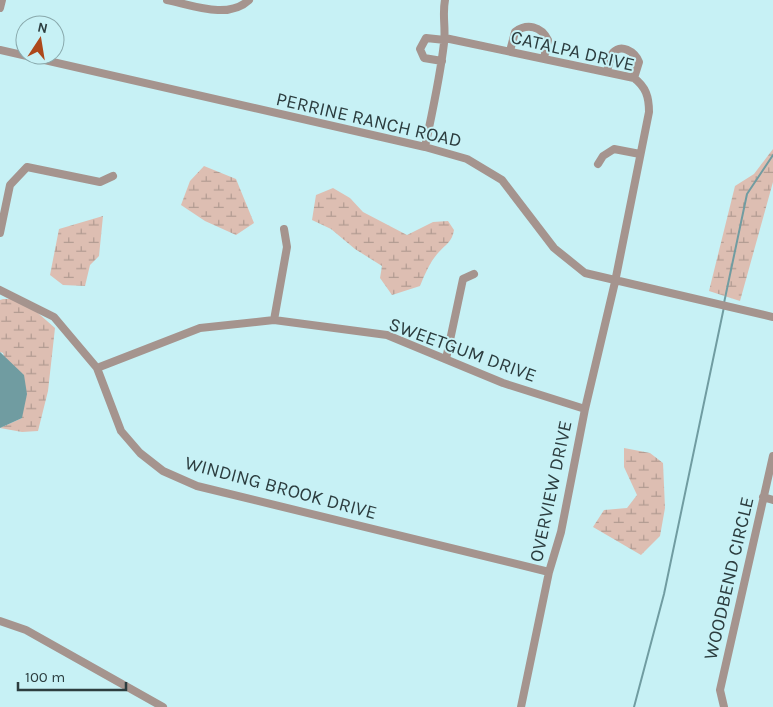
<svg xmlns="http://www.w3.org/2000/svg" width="773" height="707" font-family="Karla,sans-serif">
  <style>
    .wetland { fill: url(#wetland-marsh) }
    .water { fill: #709ca1 }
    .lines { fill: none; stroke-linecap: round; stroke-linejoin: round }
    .stream { stroke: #709ca1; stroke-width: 2 }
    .minor { stroke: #a5948e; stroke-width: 8 }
    .labels { text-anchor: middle; stroke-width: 4; stroke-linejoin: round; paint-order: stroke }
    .street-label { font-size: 19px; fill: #2c3d3f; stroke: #c7f1f5 }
  </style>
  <defs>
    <pattern id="wetland-marsh" width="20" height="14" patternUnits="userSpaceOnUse" patternTransform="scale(1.25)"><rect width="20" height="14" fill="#ddbeb2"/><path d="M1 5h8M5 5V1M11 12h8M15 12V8" fill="none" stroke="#b39c92"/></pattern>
  </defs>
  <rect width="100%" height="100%" fill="#c7f1f5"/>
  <path class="wetland" d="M773,149V182L740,301L709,291L735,186L754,174Z
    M204,166L236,179L254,223L236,235L205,221L181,205L190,181Z
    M333,188L350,198L363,212L407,235L433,222L448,221L454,230C452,242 446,244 438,253C430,262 425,274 420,286L392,295L380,278L382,266L355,249L331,229L312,220L316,195Z
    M103,216L99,256L90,265L85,286L63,285L50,275L59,229Z
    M3,299H22L55,328L48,391L38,431L22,432L0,428L22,418L3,353L0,352V300Z
    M624,448L650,453L663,463L665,508L660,536L641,555L593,527L604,510L627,508L637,495L624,467Z"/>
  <path class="water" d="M0,352L24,375L27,394L22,418L0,428Z"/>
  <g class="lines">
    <path class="stream" d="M724,303L747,194L773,155
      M634,707L664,594L724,307"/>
    <path class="minor" d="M167,0C192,5 228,20 249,0
      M0,8L2,0
      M445,38L634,78C646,87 649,97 649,112L615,282L585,409L561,532L549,572L521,707
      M0,50L425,147L467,159L502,180L554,248L585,273L773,317
      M510,51L515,32C527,23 541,26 548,40L544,58
      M442,61L424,58L420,49L426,38L445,40
      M607,71C609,66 609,59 612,54C620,42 635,52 639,62L634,78
      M425,147C432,113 440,78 444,43C446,28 442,15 445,0
      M598,164L603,156L614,149L640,154
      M0,233L10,185L27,167L100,182L113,176
      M0,290L54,317L97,368L121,431L140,453L163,471L197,486L549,572
      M274,320L287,247L284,229
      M446,359L463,279L474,274
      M97,368L200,328L274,320L387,335L503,383L585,409
      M763,497L773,500
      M0,621L26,630L163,707
      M724,707L720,690L773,456"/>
  </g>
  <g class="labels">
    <g class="street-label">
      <text transform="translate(573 50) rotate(13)" y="7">CATALPA DRIVE</text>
      <text transform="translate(369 119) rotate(13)" y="7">PERRINE RANCH ROAD</text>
      <text transform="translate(463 349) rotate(20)" y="7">SWEETGUM DRIVE</text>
      <text transform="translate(281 487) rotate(15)" y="7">WINDING BROOK DRIVE</text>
      <text transform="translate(550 491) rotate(-78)" y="7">OVERVIEW DRIVE</text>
      <text transform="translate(728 578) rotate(-77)" y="7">WOODBEND CIRCLE</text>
    </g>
  </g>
  <g transform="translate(40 40) rotate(12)"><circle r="24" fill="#c7f1f5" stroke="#89a9ac"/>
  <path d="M0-4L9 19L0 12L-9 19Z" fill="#ad481b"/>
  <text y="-8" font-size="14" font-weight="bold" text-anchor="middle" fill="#2c3d3f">N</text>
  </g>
  <path d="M18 682v8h108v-8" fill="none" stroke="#2c3d3f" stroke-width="2.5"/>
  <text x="25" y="682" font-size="15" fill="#2c3d3f" stroke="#c7f1f5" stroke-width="4" paint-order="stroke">100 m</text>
</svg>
